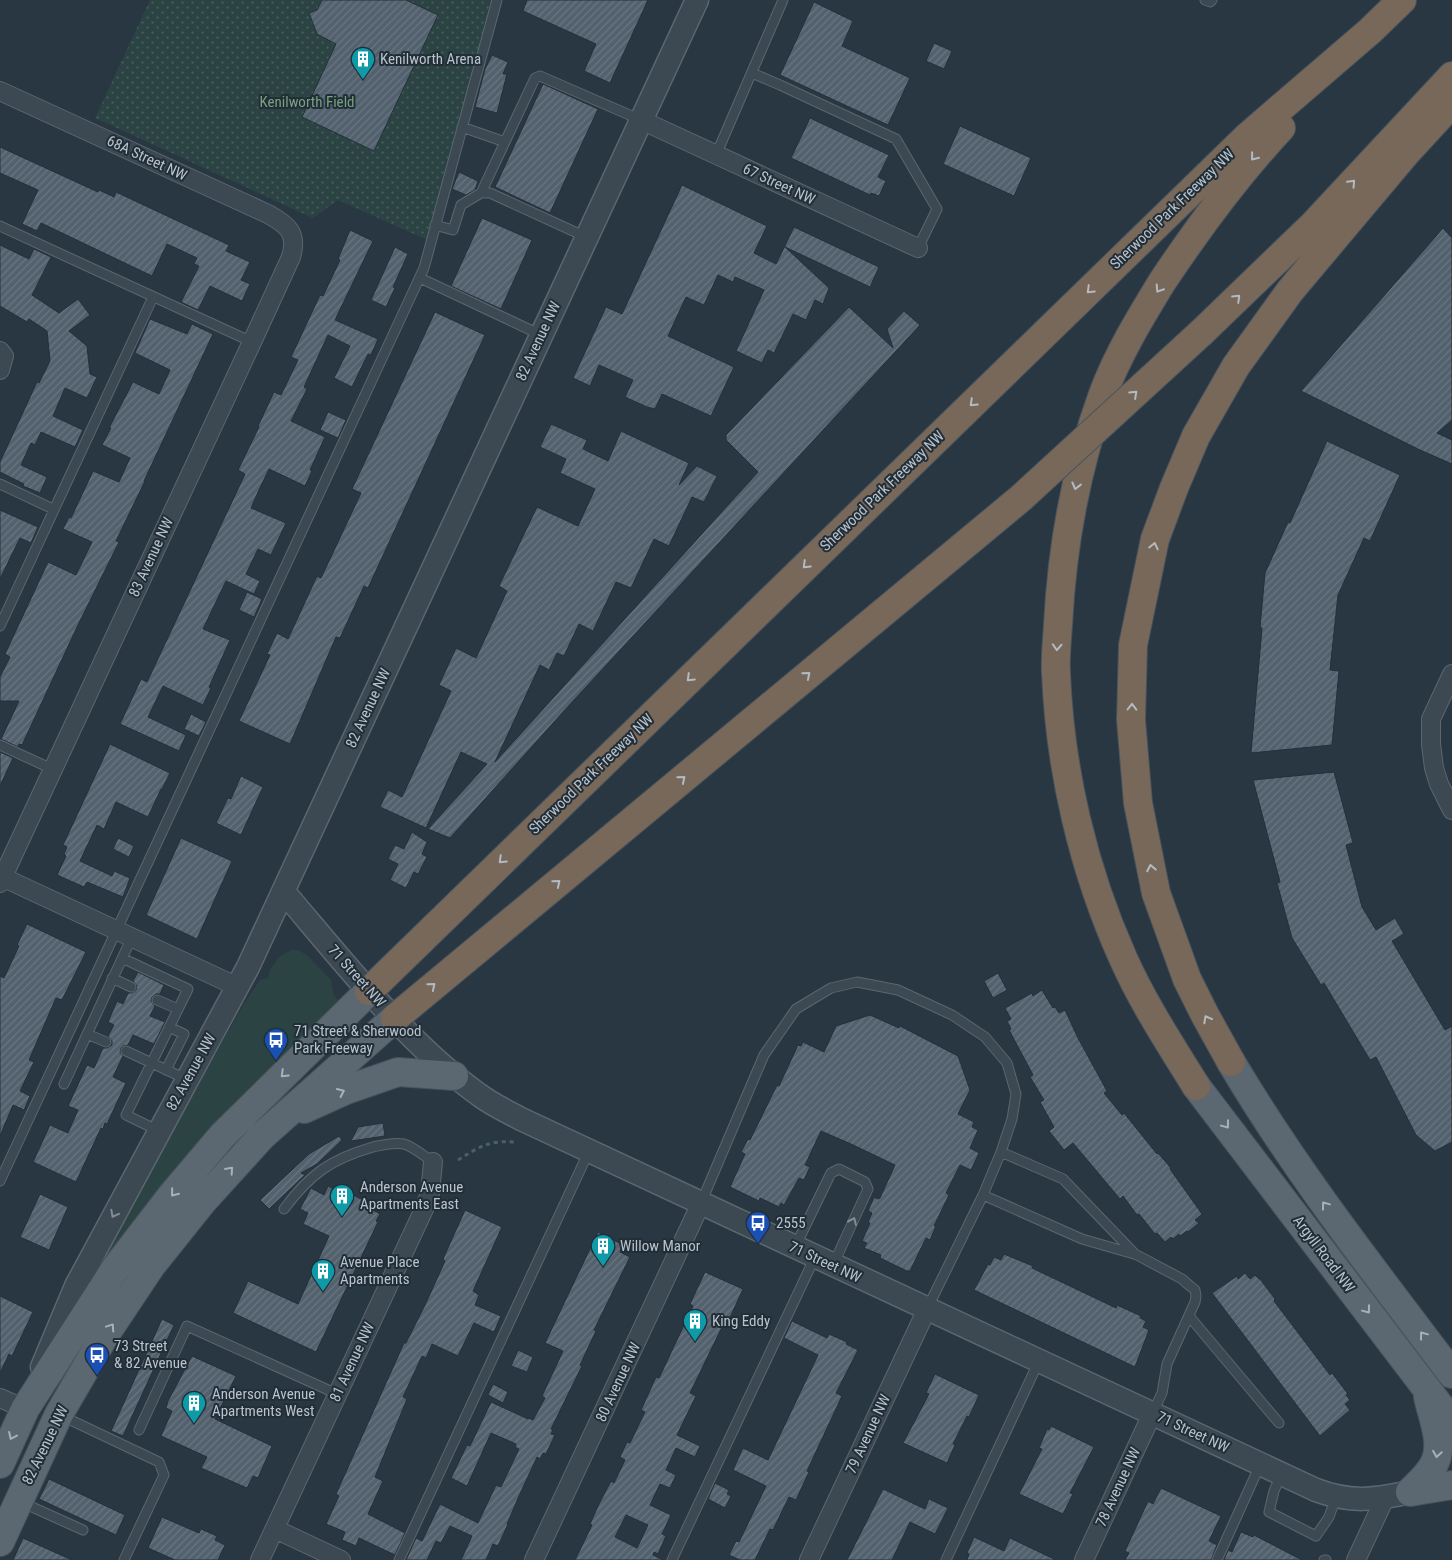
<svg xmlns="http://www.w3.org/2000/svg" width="1452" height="1560" font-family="'Roboto Condensed',sans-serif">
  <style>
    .green { fill: #2b4443 }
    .park { fill: url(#park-dots) }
    .building { fill: url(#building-hatch); stroke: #23303a; fill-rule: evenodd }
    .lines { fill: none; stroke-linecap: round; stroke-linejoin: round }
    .service-casing { stroke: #5b6670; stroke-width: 11 }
    .minor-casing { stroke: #5b6670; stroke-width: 20 }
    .tertiary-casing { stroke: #5b6670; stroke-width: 25 }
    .primary-casing { stroke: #47525c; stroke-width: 30 }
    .motorway-casing { stroke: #47535d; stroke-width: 30 }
    .path { stroke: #4b6161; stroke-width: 3; stroke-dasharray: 4 4; stroke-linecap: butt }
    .service { stroke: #3d4952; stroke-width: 9 }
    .minor { stroke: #3d4952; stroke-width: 18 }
    .tertiary { stroke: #3d4952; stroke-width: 22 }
    .primary { stroke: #5b6872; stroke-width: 28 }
    .motorway { stroke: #78685a; stroke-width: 28 }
    .motorway-bridge-casing { stroke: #47535d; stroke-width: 30; stroke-linecap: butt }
    .motorway-bridge { stroke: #78685a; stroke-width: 28 }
    .oneway { stroke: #b3bac1 }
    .oneway2 { stroke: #a7b1ba }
    .oneway3 { stroke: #828c95 }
    .labels { text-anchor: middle; stroke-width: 4; stroke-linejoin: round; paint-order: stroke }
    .poi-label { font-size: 15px; fill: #bac3cc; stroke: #212e38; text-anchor: start }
    .park-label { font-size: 15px; fill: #79a17d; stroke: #212e38 }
    .street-label { font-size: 15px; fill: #bac3cc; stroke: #212e38 }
  </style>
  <defs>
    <pattern id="park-dots" width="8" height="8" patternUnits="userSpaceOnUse" patternTransform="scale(1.25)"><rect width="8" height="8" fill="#2b4443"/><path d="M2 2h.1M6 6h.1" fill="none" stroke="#485d5d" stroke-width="1.8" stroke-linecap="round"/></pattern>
    <pattern id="building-hatch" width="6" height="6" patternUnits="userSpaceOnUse" patternTransform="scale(1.25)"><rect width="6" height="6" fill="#52616d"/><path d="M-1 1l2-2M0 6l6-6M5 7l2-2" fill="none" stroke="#697681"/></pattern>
  </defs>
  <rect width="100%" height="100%" fill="#293743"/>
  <path class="green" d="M291,950H297L307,955L331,980L334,996L339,1001L337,1004L85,1289L243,1005L260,980L268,978L270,970L279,957Z"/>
  <path class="park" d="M150,0H492L427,240L338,200L313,218L95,118Z"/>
  <path class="building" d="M322,0H406L438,15L374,151L302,117L336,44L317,34L309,13L317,10Z
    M527,0H648L610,83L584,71L596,44L523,11Z
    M814,2L853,21L842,46L910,78L888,125L780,75Z
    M934,43L952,51L944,69L926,61Z
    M492,55L508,62L503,74H507L497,113L475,107L485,69Z
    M543,84L598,109L550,213L495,187Z
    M810,118L889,155L878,177L886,181L879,196L871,193L870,195L791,158Z
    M960,126L1031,158L1014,196L943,164Z
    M0,147L98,192L99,190L114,197L116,192L229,245L226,251L250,262L241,280L250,284L242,301L210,286L198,310L181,302L199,266L194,264L197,258L167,244L152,276L41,223L37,231L22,224L38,190L0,173Z
    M459,172L478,181L475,190L466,195L452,189Z
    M682,185L767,226L754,253L776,264L794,227L879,267L870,287L785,247L829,288L823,304L815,300L806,320L793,314L774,353L768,350L762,363L736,351L764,290L735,277L733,282L718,275L704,305L686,297L668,336L734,367L711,416L662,394L655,409L647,407L625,397L633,380L599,365L590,386L573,378L606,307L622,314Z
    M482,218L532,240L501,309L451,286Z
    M1443,228L1452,238V420L1437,433L1452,440V464L1420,450L1301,391Z
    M350,230L373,241L335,320L378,339L371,355L368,354L352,387L334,378L350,346L328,335L304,387L307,389L291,421L325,437L310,470L312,471L305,486L269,469L259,490L251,508L286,523L271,555L258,549L246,574L260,581L254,594L226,581L203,629L230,640L209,687L211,688L203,705L163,686L148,717L186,735L179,751L120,724L141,679L147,682L245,474L238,470L259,427L258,426L274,392L281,395L298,360L291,357L320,295L323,296L340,260L338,259Z
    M0,245L29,259L34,249L51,257L32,295L59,313L78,299L90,315L69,331L87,346L90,374L97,377L87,398L65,388L53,416L83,430L75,447L41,432L35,445L31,443L21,465L47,477L40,493L23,486L24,484L0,472V462L37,382L39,383L50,361L47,331L29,319L27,322L0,306Z
    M395,247L408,254L393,287L395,288L386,307L371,300Z
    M849,307L893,348L887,329L904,311L920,325L563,712L450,838L428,829L487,764L461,752L426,828L380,807L388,790L402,797L451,691L439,685L456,648L476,658L507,591L499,586L537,507L578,526L595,489L560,473L566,459L540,447L551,424L587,440L583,449L608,461L621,431L689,463L679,485L697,466L717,476L704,502L692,497L669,546L654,539L631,588L616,582L593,631L579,624L564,656L557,653L549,670L540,665L495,762L758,472L726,440V435Z
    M435,312L485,335L368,588L364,586L340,638L336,637L290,744L239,721L270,655L267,654L277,633L288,639L317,576L321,578L361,493L352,489Z
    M150,319L187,334L192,324L213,334L144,481H145L116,541L119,542L78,625L22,745L19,744L18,747L1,739L19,701H0V677L10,657L5,654L48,562L76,575L92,542L63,529L69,517L71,518L93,471L119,482L130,458L102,445L111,428H109L133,382L159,394L170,370L135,353Z
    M328,412L346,420L338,438L320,430Z
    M1327,441L1400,475L1370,541L1364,538L1338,595L1330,670L1339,671L1332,745L1251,753L1262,628L1260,627L1265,573L1288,522L1290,523Z
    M0,510L38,527L31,543L20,538L0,579Z
    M247,592L262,599L254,617L239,610Z
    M191,714L206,722L199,736L184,729Z
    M110,744L170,773L162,789H161L148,817L116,802L104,829L97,825L80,861L112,876L114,871L130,878L123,897L87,882L84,887L57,875L66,856L64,854L67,847L63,845Z
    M0,752L13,758L0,786Z
    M1334,772L1353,843L1346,845L1362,907L1376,930L1395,918L1404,934L1392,941L1445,1030L1452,1026V1142L1435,1151L1416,1135L1376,1057L1370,1060L1324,983L1321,985L1292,938L1277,883L1280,882L1253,780Z
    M241,776L263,787L241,835L216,823L228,798L231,799Z
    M412,832L427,842L422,854L427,857L418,874L414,872L406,888L390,880L398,864L388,859L395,845L404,849Z
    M118,838L134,846L129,857L113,849Z
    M181,838L232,861L197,939L146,915Z
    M27,924L86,952L62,1000L56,998L29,1060L34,1062L20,1091L30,1096L24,1110L13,1105L0,1136V976L4,978L19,946L17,945Z
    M138,972L164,985L160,994H156L152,997L151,1001L155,1006L150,1016L165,1022L154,1044L133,1035L128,1045L123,1046L121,1048L120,1052L123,1056L113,1077L126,1083L107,1124L105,1123L103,1129L101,1128L76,1182L33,1162L50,1125L68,1133L78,1110L68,1106L87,1065L94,1068L103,1048H107L112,1045V1041L108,1036L114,1025L108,1022L117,1001L123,1004L128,993H132L136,990L137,986L133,981Z
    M998,973L1007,990L993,998L984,981Z
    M1042,990L1053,1008L1055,1007L1059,1013L1065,1010L1078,1038L1107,1091L1104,1093L1122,1115L1124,1113L1157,1154L1158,1153L1171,1168L1170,1169L1202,1214L1195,1220L1199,1223L1188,1232L1187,1231L1180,1236L1179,1234L1173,1239L1171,1237L1165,1242L1157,1233L1155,1234L1139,1214L1137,1215L1123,1196L1120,1199L1073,1143L1064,1150L1049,1131L1054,1127L1040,1102L1044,1100L1030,1077L1033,1075L1009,1030L1011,1029L1007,1021L1011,1019L1005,1008L1032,993L1033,996Z
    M870,1015L899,1028L900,1026L958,1056L970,1090L958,1114L974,1122L972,1127L978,1130L970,1148L979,1153L971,1170L960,1165L946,1193L949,1195L934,1226H936L930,1240L926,1238L910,1271H907L880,1258L881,1255L864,1248L867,1243L862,1241L870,1223L868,1222L872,1213L868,1211L874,1197L878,1199L880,1198L895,1165L851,1144L821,1131L806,1163L805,1165L810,1167L804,1180L799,1178L784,1205L781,1203L779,1207L760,1198L759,1201L730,1187L745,1154L741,1152L748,1139L750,1140L777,1085L779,1086L798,1045L801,1046L803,1042L824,1052L836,1026Z
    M383,1123L385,1136L351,1141L358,1127Z
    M339,1136L342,1140L317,1164L301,1173L305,1175L269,1209L260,1200L309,1154Z
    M328,1186L336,1190L337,1187L375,1206L373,1210L380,1214L376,1221L378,1222L316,1352L233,1313L248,1281L298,1304L329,1236L303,1224L308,1213L300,1209L311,1188L324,1195Z
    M40,1194L68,1207L49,1250L20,1237Z
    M465,1210L502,1227L473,1291L479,1295L475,1305L501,1316L494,1332L474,1323L458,1356L432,1344L426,1358L422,1356L403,1397L407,1399L375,1477L383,1481L368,1514L405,1533L395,1555L359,1538L356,1546L342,1540L345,1532L326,1524L339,1496L336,1494L404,1343H406L425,1305L445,1261L443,1259Z
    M598,1232L623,1245L620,1252L630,1257L594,1330L596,1331L580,1365L582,1366L551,1429L553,1430L551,1434L555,1435L546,1454L543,1453L540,1459L537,1457L519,1496L507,1524H508L498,1546L493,1544L486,1560H461L472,1536L450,1526L441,1543L436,1541L427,1560H406L416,1538L422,1541L440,1504L478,1523L496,1485L501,1487L519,1449L515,1447L516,1444L491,1433L467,1486L451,1478L467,1445L470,1446L491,1402L528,1419V1418L533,1420L545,1398L542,1396L563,1351L545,1343Z
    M1004,1254L1033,1266L1032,1268L1116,1308L1117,1305L1141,1316L1140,1318L1146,1321L1143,1327L1149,1330L1135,1367L974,1290L988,1264L990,1265L994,1257L1001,1260Z
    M705,1272L743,1289L728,1322L725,1321L690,1393L696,1396L677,1435L700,1446L695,1457L676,1448L666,1470L676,1475L670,1488L660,1484L650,1505L671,1515L662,1534L666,1536L658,1554L654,1552L653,1555L663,1560H575L592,1525L590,1524L599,1504L611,1481L614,1483L625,1460L620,1457L627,1442L630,1443L645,1412L641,1410L656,1377L659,1378L693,1306L690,1304ZM626,1515L648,1525L637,1548L615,1537Z
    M1245,1273L1250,1279L1255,1275L1259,1279H1260L1275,1299L1274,1301L1330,1375L1332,1373L1348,1394L1346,1395L1350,1400L1345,1404L1350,1410L1320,1436L1212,1293L1237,1276L1238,1279Z
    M0,1296L33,1312L12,1356L9,1354L0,1373Z
    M162,1319L174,1325L123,1436L111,1431Z
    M792,1321L827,1338L829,1334L847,1342L846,1344L858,1350L836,1393L842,1396L807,1471L809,1472L796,1500L789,1497L773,1530L770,1529L755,1560H740L729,1555L736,1541L739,1542L766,1486L733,1470L743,1448L768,1460L818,1355L784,1338Z
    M518,1350L533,1357L527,1372L511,1366Z
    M192,1356L236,1376L215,1419L272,1446L258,1478L253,1476L247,1488L201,1468L207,1457L161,1436L172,1411L166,1408L168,1401Z
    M935,1374L979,1395L969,1417L967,1416L953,1444L955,1445L947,1463L903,1443L929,1394L926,1393Z
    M493,1384L508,1392L503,1403L488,1395Z
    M1051,1426L1094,1447L1070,1493L1073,1494L1063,1514L1019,1494L1042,1449L1039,1448L1047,1429L1049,1430Z
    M49,1479L125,1515L116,1535L39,1499Z
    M715,1483L729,1490L727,1494L731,1496L725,1508L708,1499Z
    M1161,1488L1221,1516L1209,1541L1217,1545L1211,1560H1125L1129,1553L1125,1551L1148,1501L1153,1504Z
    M883,1489L925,1509L929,1499L948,1508L935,1534L910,1522L892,1560H847Z
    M162,1517L199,1533L201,1529L217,1536L215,1540L225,1545L218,1560H175L148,1548Z
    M1241,1532L1253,1537L1254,1535L1302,1560H1224L1228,1550L1232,1552Z
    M974,1537L1004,1551L1010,1538L1056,1560H967L969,1554L967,1553Z
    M23,1538L72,1560H13Z"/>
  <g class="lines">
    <g class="service-casing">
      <path id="service" d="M1205,0L1210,2L1212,0
        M752,73L780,85L896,139L937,209L918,248
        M462,127L505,142
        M716,155L783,0
        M481,193L535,78L540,76L641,120
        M435,225L453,230L461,205L481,193H490L586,237
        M0,226L252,342
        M420,278L541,335
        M0,484L53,509
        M0,626L153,297
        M0,745L52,769
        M122,958L188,989L126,1115L159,1131
        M112,978L131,987
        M157,1000L178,1009
        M87,1034L106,1042
        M126,1051L186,1079
        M166,1070L184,1034L169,1027
        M64,1084L132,937
        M1001,1152L1063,1179L1135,1254L1182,1279L1190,1286L1195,1290L1196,1296L1195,1302L1167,1364L1162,1393L1152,1414
        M0,1181L424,268L497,0
        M983,1195L1082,1239L1134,1254
        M701,1203L764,1055L796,1009L831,988L857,982L898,990L952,1015L985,1037L1007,1063L1016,1094L1012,1119L1001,1152L983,1195L927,1309
        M284,1209C310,1174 331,1159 373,1147C383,1145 393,1142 404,1144C414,1147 424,1156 433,1162
        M795,1247L831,1173L839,1169L865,1182L868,1189L833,1265
        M1189,1316L1279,1423
        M60,1415L159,1462L164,1475L124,1560
        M139,1430L187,1326L337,1394
        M1281,1475L1274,1491L1269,1512L1316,1536L1329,1517L1336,1497
        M21,1502L83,1530
        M399,1560L589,1151
        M672,1560L815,1257
        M946,1560L1039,1361
        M1217,1560L1260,1465
        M1324,1560H1326"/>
    </g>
    <g class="minor-casing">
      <path id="minor" d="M0,91L268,214C288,225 298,233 291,257L252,342L0,883
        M641,120L918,248
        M0,351L4,356L0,370
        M1452,674L1431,719V744L1434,768L1439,784L1452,810
        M0,876L238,987
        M0,1398L25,1409
        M275,1529L341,1560
        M260,1560L425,1207L430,1193L433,1162
        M534,1560L701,1203
        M809,1560L927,1309
        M1084,1560L1152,1414
        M1356,1560L1385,1498"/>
    </g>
    <g class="tertiary-casing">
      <path id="tertiary" d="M284,892C342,960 405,1041 478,1094C491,1104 506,1111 521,1119L1316,1490C1350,1503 1375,1500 1410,1492
        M42,1367L76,1286L248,967L697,0"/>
    </g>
    <g class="primary-casing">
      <path id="primary" d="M1231,1062C1296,1172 1375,1272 1452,1374
        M1196,1086L1452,1422
        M304,1109L346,1090L398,1072L454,1076
        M0,1464L25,1409L115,1269L172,1195L222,1136L369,991
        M1410,1492C1419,1483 1430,1474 1435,1462C1444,1443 1432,1416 1428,1397
        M1410,1492L1452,1485
        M0,1542L59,1414L105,1335L151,1266L203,1201L262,1136L395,1018"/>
    </g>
    <g class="motorway-casing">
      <path id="motorway" d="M1202,332L1313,225L1452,76
        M369,991L1248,136L1370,31L1402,0
        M395,1018L1021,498
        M1231,1062L1205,1015L1187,979L1156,893L1138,803L1131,720L1133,645L1155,539L1174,488L1196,436L1236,366L1290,291L1406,153L1452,103
        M1196,1086C1170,1044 1143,1003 1123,958C1083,869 1060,770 1056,673C1055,657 1057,641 1058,625C1062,547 1076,468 1103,394C1118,354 1140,318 1162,282C1198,228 1236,176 1281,128"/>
    </g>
    <path class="path" d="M458,1160C479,1147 489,1140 515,1142"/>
    <use href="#service" class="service"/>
    <use href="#minor" class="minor"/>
    <use href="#tertiary" class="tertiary"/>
    <use href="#primary" class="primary"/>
    <use href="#motorway" class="motorway"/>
    <g class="motorway-bridge-casing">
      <path id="motorway-bridge" d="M1021,498L1202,332"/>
    </g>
    <use href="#motorway-bridge" class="motorway-bridge"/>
  </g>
  <defs><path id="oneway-chevron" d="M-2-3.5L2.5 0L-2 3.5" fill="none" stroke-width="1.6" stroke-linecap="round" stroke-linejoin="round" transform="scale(1.25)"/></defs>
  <g class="oneway">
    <use href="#oneway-chevron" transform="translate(1254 157) rotate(129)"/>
    <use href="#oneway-chevron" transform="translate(1352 183) rotate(-47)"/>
    <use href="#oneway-chevron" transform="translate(1159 289) rotate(123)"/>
    <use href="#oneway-chevron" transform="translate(1090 290) rotate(136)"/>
    <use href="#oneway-chevron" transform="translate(1237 298) rotate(-44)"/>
    <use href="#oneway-chevron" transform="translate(1134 394) rotate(-43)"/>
    <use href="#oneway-chevron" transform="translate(973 403) rotate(136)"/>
    <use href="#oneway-chevron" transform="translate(1076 486) rotate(104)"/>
    <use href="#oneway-chevron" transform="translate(1154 546) rotate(-77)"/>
    <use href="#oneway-chevron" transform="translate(806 565) rotate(136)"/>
    <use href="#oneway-chevron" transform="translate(1057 647) rotate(93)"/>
    <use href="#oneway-chevron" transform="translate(807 675) rotate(-40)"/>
    <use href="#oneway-chevron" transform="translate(690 678) rotate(136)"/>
    <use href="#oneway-chevron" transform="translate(1132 707) rotate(-89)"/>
    <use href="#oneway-chevron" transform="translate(682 779) rotate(-40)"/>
    <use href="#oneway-chevron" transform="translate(502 860) rotate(136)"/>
    <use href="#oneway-chevron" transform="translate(1151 868) rotate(-101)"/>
    <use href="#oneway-chevron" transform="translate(557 883) rotate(-40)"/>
    <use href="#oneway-chevron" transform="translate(432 986) rotate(-40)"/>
    <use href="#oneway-chevron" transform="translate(1207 1019) rotate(-118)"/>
  </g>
  <g class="oneway2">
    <use href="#oneway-chevron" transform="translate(284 1074) rotate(136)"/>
    <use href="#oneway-chevron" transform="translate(341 1092) rotate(-25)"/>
    <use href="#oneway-chevron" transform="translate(1226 1125) rotate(53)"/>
    <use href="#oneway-chevron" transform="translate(230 1170) rotate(-49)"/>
    <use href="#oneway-chevron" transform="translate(174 1193) rotate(129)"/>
    <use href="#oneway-chevron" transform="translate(1325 1205) rotate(-127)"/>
    <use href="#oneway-chevron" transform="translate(1367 1310) rotate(53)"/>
    <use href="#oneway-chevron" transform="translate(111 1327) rotate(-56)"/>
    <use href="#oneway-chevron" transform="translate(1423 1335) rotate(-127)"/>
    <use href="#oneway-chevron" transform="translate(12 1436) rotate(115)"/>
    <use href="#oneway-chevron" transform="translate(1437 1454) rotate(99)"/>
  </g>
  <g class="oneway3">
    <use href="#oneway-chevron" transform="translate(114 1214) rotate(118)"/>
    <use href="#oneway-chevron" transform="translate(853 1221) rotate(-66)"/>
  </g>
  <defs>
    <g id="building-pin" transform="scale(1.25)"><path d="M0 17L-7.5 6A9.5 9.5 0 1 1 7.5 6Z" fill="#0f9aa8" stroke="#212e38"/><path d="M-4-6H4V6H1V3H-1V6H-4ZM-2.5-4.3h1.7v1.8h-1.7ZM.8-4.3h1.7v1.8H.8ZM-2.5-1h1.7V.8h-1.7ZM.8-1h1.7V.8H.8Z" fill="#fff"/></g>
    <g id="bus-pin" transform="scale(1.25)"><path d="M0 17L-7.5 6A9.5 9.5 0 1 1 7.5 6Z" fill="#1a4fb4" stroke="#212e38"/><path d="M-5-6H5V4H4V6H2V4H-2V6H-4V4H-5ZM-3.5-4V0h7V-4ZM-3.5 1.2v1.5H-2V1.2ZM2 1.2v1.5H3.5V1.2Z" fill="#fff"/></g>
  </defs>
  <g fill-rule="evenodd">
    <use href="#building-pin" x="363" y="59"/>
    <use href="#bus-pin" x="276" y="1040"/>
    <use href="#building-pin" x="342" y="1196"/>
    <use href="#bus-pin" x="758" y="1223"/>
    <use href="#building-pin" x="603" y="1246"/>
    <use href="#building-pin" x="323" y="1271"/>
    <use href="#building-pin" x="695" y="1321"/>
    <use href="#bus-pin" x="97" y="1355"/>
    <use href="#building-pin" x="194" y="1403"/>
  </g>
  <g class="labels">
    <g class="poi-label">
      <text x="380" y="64">Kenilworth Arena</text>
      <text x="294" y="1036">71 Street &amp; Sherwood<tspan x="294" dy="17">Park Freeway</tspan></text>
      <text x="360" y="1192">Anderson Avenue<tspan x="360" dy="17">Apartments East</tspan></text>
      <text x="776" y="1228">2555</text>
      <text x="620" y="1251">Willow Manor</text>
      <text x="340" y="1267">Avenue Place<tspan x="340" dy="17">Apartments</tspan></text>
      <text x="712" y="1326">King Eddy</text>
      <text x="114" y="1351">73 Street<tspan x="114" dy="17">&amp; 82 Avenue</tspan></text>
      <text x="212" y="1399">Anderson Avenue<tspan x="212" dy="17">Apartments West</tspan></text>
    </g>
    <g class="park-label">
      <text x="307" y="107">Kenilworth Field</text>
    </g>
    <g class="street-label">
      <text transform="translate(147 158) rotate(25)" y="5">68A Street NW</text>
      <text transform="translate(779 184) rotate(25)" y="5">67 Street NW</text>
      <text transform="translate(1172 209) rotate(-44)" y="5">Sherwood Park Freeway NW</text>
      <text transform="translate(538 341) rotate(-65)" y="5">82 Avenue NW</text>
      <text transform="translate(882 491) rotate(-44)" y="5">Sherwood Park Freeway NW</text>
      <text transform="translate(151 557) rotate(-65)" y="5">83 Avenue NW</text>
      <text transform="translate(368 708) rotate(-65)" y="5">82 Avenue NW</text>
      <text transform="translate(591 774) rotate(-44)" y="5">Sherwood Park Freeway NW</text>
      <text transform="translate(357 976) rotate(48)" y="5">71 Street NW</text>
      <text transform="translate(191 1072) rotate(-61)" y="5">82 Avenue NW</text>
      <text transform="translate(1324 1254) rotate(53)" y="5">Argyll Road NW</text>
      <text transform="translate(825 1262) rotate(25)" y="5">71 Street NW</text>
      <text transform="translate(352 1362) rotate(-65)" y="5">81 Avenue NW</text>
      <text transform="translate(618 1382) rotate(-65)" y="5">80 Avenue NW</text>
      <text transform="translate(1193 1432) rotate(25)" y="5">71 Street NW</text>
      <text transform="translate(868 1434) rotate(-65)" y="5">79 Avenue NW</text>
      <text transform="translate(45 1445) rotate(-64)" y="5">82 Avenue NW</text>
      <text transform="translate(1118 1487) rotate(-65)" y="5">78 Avenue NW</text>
    </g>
  </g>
</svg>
